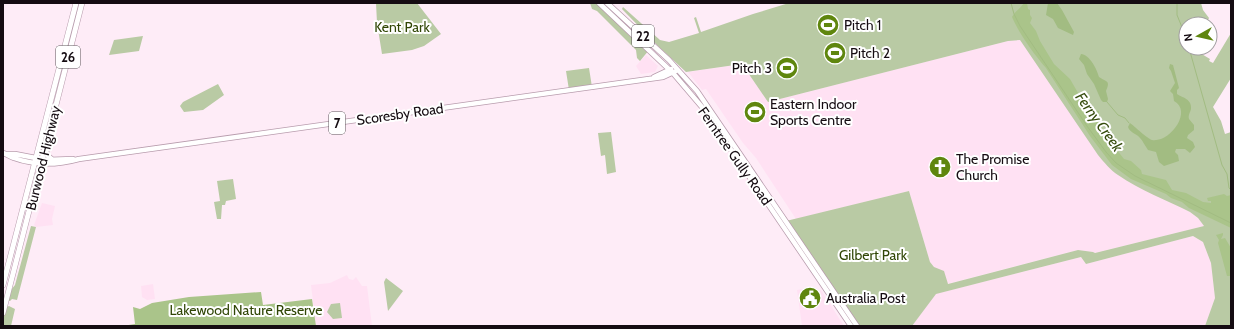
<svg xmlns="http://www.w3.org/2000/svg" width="1234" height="329" font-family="Cabin,sans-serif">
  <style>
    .built { fill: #ffe1f3 }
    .green { fill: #b9caa4 }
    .forest { fill: #aac48a }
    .water { fill: #a2bc82 }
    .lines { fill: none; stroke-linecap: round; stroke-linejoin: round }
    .stream { stroke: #a2bc82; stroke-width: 1 }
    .major-casing { stroke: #b89cad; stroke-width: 6 }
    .highway-casing { stroke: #b89cad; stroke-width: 6 }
    .major { stroke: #fff; stroke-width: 4.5 }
    .highway { stroke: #fff; stroke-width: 5 }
    .labels { text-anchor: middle; stroke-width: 4; stroke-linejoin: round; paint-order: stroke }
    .shield { fill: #fff; stroke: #5b5559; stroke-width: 1 }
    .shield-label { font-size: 13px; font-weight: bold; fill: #150c12 }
    .poi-label { font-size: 14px; fill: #150c12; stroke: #fff; text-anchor: start }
    .park-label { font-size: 14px; fill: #304605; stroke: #fff }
    .street-label { font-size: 14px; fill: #150c12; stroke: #fff }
    .water-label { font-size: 15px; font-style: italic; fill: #354b0c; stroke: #fff }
  </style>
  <rect width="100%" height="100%" fill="#feecf7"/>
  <path class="built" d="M1021,40L1128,181L1190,212L1198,218L1204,226L1095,253L1093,252L1078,250L947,284L930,262L909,191L796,219L756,158L743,143L706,89L702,90L688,72L742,64L768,102L1008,41Z
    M646,55L658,66L655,72L641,74L636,66Z
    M42,203L55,206L52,219L53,225L36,227L34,225Z
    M1193,236L1203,242L1211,263L1215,298L1205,326H912L935,294L1081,257L1086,264Z
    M347,275L349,279L353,280L356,277L362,286H367L372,326H316L311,285L330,283Z
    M153,284L155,299L147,300L142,297L141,286Z
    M814,287L817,292L821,290L844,326H802L797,290Z"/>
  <path class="green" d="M376,3H417L441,34L424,46L412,50L382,54L377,23Z
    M590,3H599L649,50L640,61L637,58L636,50L597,11L592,9Z
    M789,3H1201L1203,10L1209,18L1206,24H1186V48H1199L1200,53L1210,59L1209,61L1213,63L1231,33V78L1213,107L1221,121L1225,134L1231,132V326H1205L1215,298L1211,263L1203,242L1193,236L1086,264L1081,257L936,294L912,326H857L786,221L909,191L930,262L934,267L944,271L948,284L1078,250L1093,252L1095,253L1204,226L1198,218L1190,212C1166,200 1140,190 1118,175C1110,170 1104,162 1098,155L1020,40L1008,41L768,102L742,64L686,72L658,46L622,9L623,7L660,40L669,42L699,33L694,18L696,17L701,32L753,14Z
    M143,36L139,51L109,55L114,40Z
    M589,68L592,87L569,90L566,71Z
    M218,84L224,95L203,110L184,112L180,106L183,102Z
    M611,132L616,172L607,174L605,155L601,156L598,133Z
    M233,179L236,199L226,201L225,205H222L221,219H217L214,202L220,201L217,181Z
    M31,226L36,227L17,300L12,299L10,301L6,300L7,295L15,285Z
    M386,278L403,291L388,311L384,282Z
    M340,303L342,318L333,319L327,312L331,304Z
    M9,306L15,309L11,326H3L4,308Z"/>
  <path class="forest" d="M1024,3H1027L1028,9L1030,10V15L1032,18L1030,23L1036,31L1040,41L1054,64L1070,79L1085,105L1088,108L1099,111V124L1103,137L1113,145L1124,159L1131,161L1141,170L1142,174L1166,180L1172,190L1186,193L1203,202L1211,203V201H1208L1207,198L1224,194L1227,196L1231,195V228L1189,208L1182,202L1171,198L1166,194L1131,179L1112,165L1090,136L1046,68C1033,53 1020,35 1012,17C1015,11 1020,9 1024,3Z
    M1223,233V235L1221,239L1225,238L1231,248V276H1227L1218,243L1219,240L1216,235Z
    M261,292L263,305L312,299L316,326H122L135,324L133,307L140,309L152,303L189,297Z"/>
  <path class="water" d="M1048,3H1057L1062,10L1074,32L1073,35L1058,28L1053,19L1046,15Z
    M1081,54C1089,54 1097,69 1099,77C1106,82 1111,80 1106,91L1108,99L1107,102H1103L1101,100L1094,84L1087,74L1084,65L1079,59Z
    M1170,64L1173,65L1179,88L1177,90V94C1183,98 1192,99 1191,109C1190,113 1188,115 1189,119L1194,125V130L1188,135L1187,138L1193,142L1195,147L1190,153L1185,149H1176L1175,152L1178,155L1179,161L1164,166L1159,162L1156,152L1148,150C1145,146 1143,141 1140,138C1136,133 1130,133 1128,127L1130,123C1134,126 1148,139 1152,140C1170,143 1193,111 1174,101L1173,94L1170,91L1175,83L1171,71L1169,68Z"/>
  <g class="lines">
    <path class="stream" d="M1011,3L1014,14L1020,26L1087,126L1106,152L1116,163L1135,176L1231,223
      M1177,3V15L1186,37
      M1189,48L1222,165L1227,174L1229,188L1231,190
      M1107,102L1118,115L1125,118L1129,123"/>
    <g class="major-casing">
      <path id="major" d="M599,3L673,73L702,107L851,326
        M607,3L669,60L697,91L857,326
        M654,77L671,69
        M45,148L48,156L53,160
        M3,153C7,154 10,157 14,158C36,166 57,165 79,159L663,77L678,70
        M7,154H15L46,160L73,159"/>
    </g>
    <g class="highway-casing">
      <path id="highway" d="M3,285L76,3
        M3,313L82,3"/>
    </g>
    <use href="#major" class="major"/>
    <use href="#highway" class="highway"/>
  </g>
  <defs>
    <g id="stadium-disc" transform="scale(1.15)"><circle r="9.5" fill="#5f860e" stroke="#fff"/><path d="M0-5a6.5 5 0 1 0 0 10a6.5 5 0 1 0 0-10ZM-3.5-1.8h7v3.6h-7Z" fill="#fff"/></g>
    <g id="church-disc" transform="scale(1.15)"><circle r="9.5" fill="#5f860e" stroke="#fff"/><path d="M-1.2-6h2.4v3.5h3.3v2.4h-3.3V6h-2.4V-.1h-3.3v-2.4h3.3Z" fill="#fff"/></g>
    <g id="civic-disc" transform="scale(1.15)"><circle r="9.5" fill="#5f860e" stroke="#fff"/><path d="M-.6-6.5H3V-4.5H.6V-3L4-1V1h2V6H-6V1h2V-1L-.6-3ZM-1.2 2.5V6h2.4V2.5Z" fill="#fff"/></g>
  </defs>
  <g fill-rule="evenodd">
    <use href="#stadium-disc" x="828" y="25"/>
    <use href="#stadium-disc" x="835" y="53"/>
    <use href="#stadium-disc" x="787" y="68"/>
    <use href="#stadium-disc" x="755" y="112"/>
    <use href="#church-disc" x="940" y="167"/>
    <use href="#civic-disc" x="810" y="298"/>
  </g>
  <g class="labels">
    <g class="shield">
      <rect x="632" y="25" width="22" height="22" rx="3"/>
      <rect x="56" y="46" width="24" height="22" rx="3"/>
      <rect x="329" y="112" width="16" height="22" rx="3"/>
    </g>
    <g class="shield-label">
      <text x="643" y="41">22</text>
      <text x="68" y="62">26</text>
      <text x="337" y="128">7</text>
    </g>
    <g class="poi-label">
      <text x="844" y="30">Pitch 1</text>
      <text x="850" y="58">Pitch 2</text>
      <text x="772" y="73" text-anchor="end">Pitch 3</text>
      <text x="770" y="109">Eastern Indoor<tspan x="770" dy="16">Sports Centre</tspan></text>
      <text x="956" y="164">The Promise<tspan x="956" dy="16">Church</tspan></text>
      <text x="826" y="303">Australia Post</text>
    </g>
    <g class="park-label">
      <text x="402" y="32">Kent Park</text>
      <text x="873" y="260">Gilbert Park</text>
      <text x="246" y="315">Lakewood Nature Reserve</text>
    </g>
    <g class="street-label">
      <text transform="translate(400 114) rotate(-8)" y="5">Scoresby Road</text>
      <text transform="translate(735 156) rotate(55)" y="5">Ferntree Gully Road</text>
      <text transform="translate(43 158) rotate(-76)" y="5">Burwood Highway</text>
    </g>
    <g class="water-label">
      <text transform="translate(1099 122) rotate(54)" y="5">Ferny Creek</text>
    </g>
  </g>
  <rect width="1234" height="329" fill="none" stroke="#150c12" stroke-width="8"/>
  <g transform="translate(1198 36) rotate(262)"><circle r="19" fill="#ffffff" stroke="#a19ea0"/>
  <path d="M0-3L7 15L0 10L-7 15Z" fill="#5f860e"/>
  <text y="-6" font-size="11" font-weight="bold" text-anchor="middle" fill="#150c12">N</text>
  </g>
</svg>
